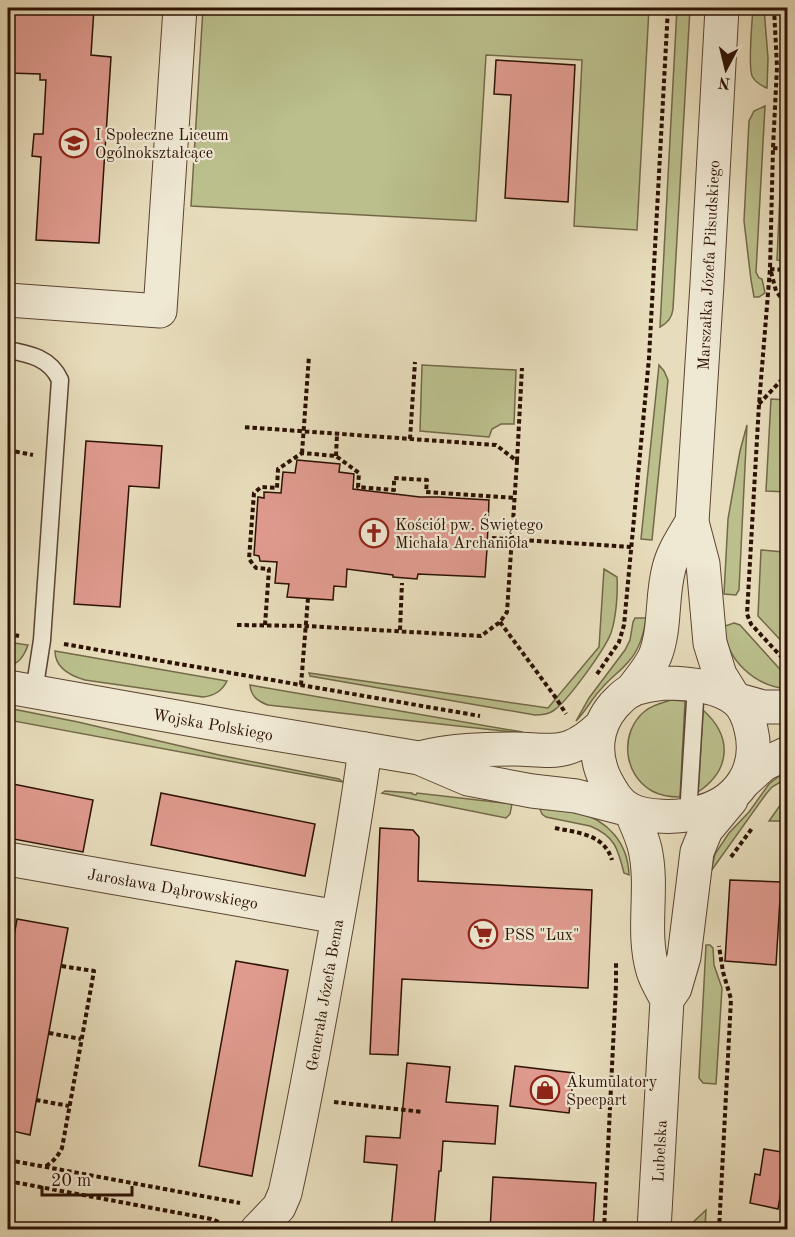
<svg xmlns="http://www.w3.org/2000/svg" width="795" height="1237" font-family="'Old Standard TT',serif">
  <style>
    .green { fill: #babf8c; stroke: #736848; stroke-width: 1.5 }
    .building { fill: #e09b8f; stroke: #2c1103; stroke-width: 1.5 }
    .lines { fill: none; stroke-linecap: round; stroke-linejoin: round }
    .service-casing { stroke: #5b4431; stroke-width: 19 }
    .minor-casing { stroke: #5b4431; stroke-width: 35 }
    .tertiary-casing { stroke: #5b4431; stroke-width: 35 }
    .path { stroke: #2c1103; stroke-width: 4; stroke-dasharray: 4.5 3; stroke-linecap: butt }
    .service { stroke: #efe8d3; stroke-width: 16 }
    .minor { stroke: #efe8d3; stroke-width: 33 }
    .tertiary { stroke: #efe8d3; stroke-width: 33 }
    .labels { text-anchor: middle; stroke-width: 4.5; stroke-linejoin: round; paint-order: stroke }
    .poi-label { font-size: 16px; fill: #2c1103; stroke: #efe8d3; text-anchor: start }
    .street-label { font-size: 16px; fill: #2c1103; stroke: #efe8d3 }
  </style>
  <rect width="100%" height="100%" fill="#e7dcbb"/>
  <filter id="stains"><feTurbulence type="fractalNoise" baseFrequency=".00333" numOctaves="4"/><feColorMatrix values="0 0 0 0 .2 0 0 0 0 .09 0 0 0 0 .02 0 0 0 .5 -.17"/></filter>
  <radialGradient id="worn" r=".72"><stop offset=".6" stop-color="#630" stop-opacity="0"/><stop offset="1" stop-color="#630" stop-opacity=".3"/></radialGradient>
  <path class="green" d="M203,8H649L637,230L574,226L582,60L486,55L476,221L191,206Z
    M677,8H690L673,309C672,318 668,323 660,327Z
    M753,8H764L768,58L767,88C760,85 755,82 752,76C748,65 752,22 753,8Z
    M765,106L756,272L759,278L762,279L765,293L759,297H754L751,280L744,221L749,121L754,111Z
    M787,162V261L777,260L781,171V167Z
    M422,365L516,370L514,424H501L492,429L489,437L420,431Z
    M659,365L664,371L668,380L652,540L641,539Z
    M771,399L787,400V492L766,491Z
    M747,425L739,590L736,595L724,594L728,519L740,451Z
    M761,550L783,552L781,587L787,588V647L758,616Z
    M604,569L617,577C618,594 616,618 611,633C605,649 567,702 553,711C547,715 541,715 535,715L310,676L309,673L548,708L599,647Z
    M635,618H646C644,633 640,649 629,661C621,671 610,678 602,688C592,698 586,711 576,721L589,698L625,650L630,640L633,622Z
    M734,623L740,625L787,677V689C755,686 724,659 725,626Z
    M8,642L28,645C24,656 19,664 8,666Z
    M55,651L227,681C222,691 214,696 203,697L85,680C71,676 55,668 55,651Z
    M250,685L522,732V733L268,705C257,701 251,696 250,685Z
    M671,700L685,701L680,797C670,797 661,796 652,791C623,775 619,732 645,711C652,705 661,703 671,700Z
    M8,708L78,722L219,755L339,779L343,782L8,720Z
    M703,710C732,736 732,769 698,792Z
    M787,770V778L772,787L766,794L711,871L715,854L729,833L749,812L769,784Z
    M385,791L412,793V794L416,795L417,793L512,804L510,814L506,818L382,793Z
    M787,799V821H769L781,804Z
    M539,807C552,809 565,809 577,812C608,820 628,843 629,875L624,873C618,849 615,836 590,826L546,817L542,814Z
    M706,945H710L713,948L714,965L722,988L716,1084L703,1083L699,1078Z
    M706,1210L705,1229H689V1226Z"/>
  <path class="building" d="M8,8H94L91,55L111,57L99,243L36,240L41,157L32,156L34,134H43L46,80H40V74L8,73Z
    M496,60L575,65L568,202L505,198L511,95L494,94Z
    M86,441L162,446L159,488L129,486L120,607L74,604Z
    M297,460L340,464L339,472L354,474L353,489L420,497H438L489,500L487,549L485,577L418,574L417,579L393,577V575L347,569L346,587L334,586L333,600L287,597L289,584L275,583L277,562L260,561L259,556L254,555L258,497L264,498V492L281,493L283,472L295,473Z
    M8,783L93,800L83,852L8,838Z
    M161,793L315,824L305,876L151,845Z
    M380,828L413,830L419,837L418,881L592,890L588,988L402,979L398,1055L370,1054Z
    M730,880L781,882L776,965L725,961Z
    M17,919L68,928L30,1135L8,1130V970Z
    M236,961L288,970L252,1176L199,1166Z
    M407,1063L450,1067L446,1102L498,1106L495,1144L443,1141L441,1171H439L434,1230H391L397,1165L364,1162L366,1136L400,1138Z
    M515,1066L574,1073L569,1113L510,1106Z
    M764,1149L788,1153L778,1209L750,1203L755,1174L760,1175Z
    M493,1177L596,1183L593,1230H490Z"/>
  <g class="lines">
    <g class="service-casing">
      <path id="service" d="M8,350C30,354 50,358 60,380L42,640L34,692
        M688,815L696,685"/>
    </g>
    <g class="minor-casing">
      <path id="minor" d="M8,300L160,311L180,8
        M735,699L763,707H788
        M744,782L764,764L788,753
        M8,859L338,917
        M257,1230L279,1207L285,1193C301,1122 314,1050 327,978C341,902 355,826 365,749"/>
    </g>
    <g class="tertiary-casing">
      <path id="tertiary" d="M722,8L707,284L692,522L703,564L710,643L720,675L735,699
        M663,683C685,683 719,685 737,701C744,707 749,719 751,729C761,771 737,804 696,813C679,818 645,818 629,809C618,803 612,792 606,781C593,755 595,727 614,705C619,700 625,693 632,690C641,686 653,685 663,683Z
        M8,687L233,727L419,758L468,779L532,791L576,796L630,810
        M631,691C639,680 649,669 655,656C666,628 661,597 669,568C673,552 683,537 692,522
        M419,758C451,750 483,749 516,749C533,749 551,753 567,748C581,744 592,734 602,725
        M630,810C636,823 642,836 645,849C654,889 641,931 653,971C656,981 662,990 667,1000
        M654,1230L667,1000L675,988L684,957L697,852L706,830L731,800"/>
    </g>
    <path class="path" d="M774,8L777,67L773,148L770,269L759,404L747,614L751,624L788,664
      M773,148L788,149
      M770,269L788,270
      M771,272L776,291L788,307
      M759,404L787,374L788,360
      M410,439L415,362
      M8,450L33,455
      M302,453L309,356
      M336,456L337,434
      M517,461L522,368
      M492,538L631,547
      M500,622L556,698L566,714
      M237,625L306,626L481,636L500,622L507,612L517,461L496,445L243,427
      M265,625L269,569L256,568L249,559L254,493L261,487L277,488L278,469L302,453L336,456L359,473L358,487L394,490V478L427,480L426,492L515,498
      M400,630L402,583
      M8,634L19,636
      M64,644L480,716
      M597,674L619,642L624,625L649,358L668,8
      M301,685L308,598
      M555,828C579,833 604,834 612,860
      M731,857L753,827
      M49,1033L81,1039
      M36,1100L69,1106
      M334,1102L423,1112
      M8,1160L240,1203
      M46,1166C54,1161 58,1156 62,1148L94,971L61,966
      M8,1181L211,1219C217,1221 222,1223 226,1229
      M604,1230L616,985V961
      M719,1230L731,999L723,972L719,946"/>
    <use href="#service" class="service"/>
    <use href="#minor" class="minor"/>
    <use href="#tertiary" class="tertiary"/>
  </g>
  <defs>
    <g id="school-ring" transform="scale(1.5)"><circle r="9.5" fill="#efe8d3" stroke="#8f2418" stroke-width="1.5"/><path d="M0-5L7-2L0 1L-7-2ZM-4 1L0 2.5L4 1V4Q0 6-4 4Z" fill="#8f2418"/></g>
    <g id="church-ring" transform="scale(1.5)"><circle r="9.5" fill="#efe8d3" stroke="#8f2418" stroke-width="1.5"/><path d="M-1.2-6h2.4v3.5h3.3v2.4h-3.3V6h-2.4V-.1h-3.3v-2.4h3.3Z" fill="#8f2418"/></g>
    <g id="supermarket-ring" transform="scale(1.5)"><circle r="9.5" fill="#efe8d3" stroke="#8f2418" stroke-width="1.5"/><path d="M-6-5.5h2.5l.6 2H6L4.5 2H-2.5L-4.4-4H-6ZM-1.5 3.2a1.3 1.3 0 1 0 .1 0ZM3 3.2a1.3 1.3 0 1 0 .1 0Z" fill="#8f2418"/></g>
    <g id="shop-ring" transform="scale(1.5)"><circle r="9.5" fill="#efe8d3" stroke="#8f2418" stroke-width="1.5"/><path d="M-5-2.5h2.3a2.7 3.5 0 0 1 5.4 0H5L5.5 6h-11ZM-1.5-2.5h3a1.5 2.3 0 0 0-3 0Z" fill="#8f2418"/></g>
  </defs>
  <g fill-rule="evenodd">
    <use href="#school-ring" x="74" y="143"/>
    <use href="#church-ring" x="374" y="533"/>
    <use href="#supermarket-ring" x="483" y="934"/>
    <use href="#shop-ring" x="545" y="1090"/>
  </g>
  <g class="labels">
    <g class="poi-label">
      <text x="95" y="140">I Społeczne Liceum<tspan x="95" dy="18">Ogólnokształcące</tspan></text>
      <text x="395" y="530">Kościół pw. Świętego<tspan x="395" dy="18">Michała Archanioła</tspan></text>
      <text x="504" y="940">PSS "Lux"</text>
      <text x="566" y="1087">Akumulatory<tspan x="566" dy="18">Specpart</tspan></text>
    </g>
    <g class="street-label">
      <text transform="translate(708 265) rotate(-87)" y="6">Marszałka Józefa Piłsudskiego</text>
      <text transform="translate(213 724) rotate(10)" y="6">Wojska Polskiego</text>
      <text transform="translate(173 888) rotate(10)" y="6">Jarosława Dąbrowskiego</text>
      <text transform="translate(324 995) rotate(-80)" y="6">Generała Józefa Bema</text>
      <text transform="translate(659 1151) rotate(-87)" y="6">Lubelska</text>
    </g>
  </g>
  <rect width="795" height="1237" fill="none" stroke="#e7dcbb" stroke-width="30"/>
  <rect x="9" y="9" width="777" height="1219" fill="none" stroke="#2c1103" stroke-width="3"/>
  <rect x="15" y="15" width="765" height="1207" fill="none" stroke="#2c1103" stroke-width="1.5"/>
  <g transform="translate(726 69) rotate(187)" stroke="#efe8d3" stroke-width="4.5" paint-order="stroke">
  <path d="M0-4.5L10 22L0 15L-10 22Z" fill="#2c1103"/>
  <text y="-9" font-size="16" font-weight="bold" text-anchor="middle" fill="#2c1103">N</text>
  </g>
  <path d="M42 1186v9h90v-9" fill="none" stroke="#2c1103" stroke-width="3"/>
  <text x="51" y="1186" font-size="18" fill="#2c1103" stroke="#efe8d3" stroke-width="4.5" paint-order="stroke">20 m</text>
  <rect width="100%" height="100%" filter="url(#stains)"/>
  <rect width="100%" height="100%" fill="url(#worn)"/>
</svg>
